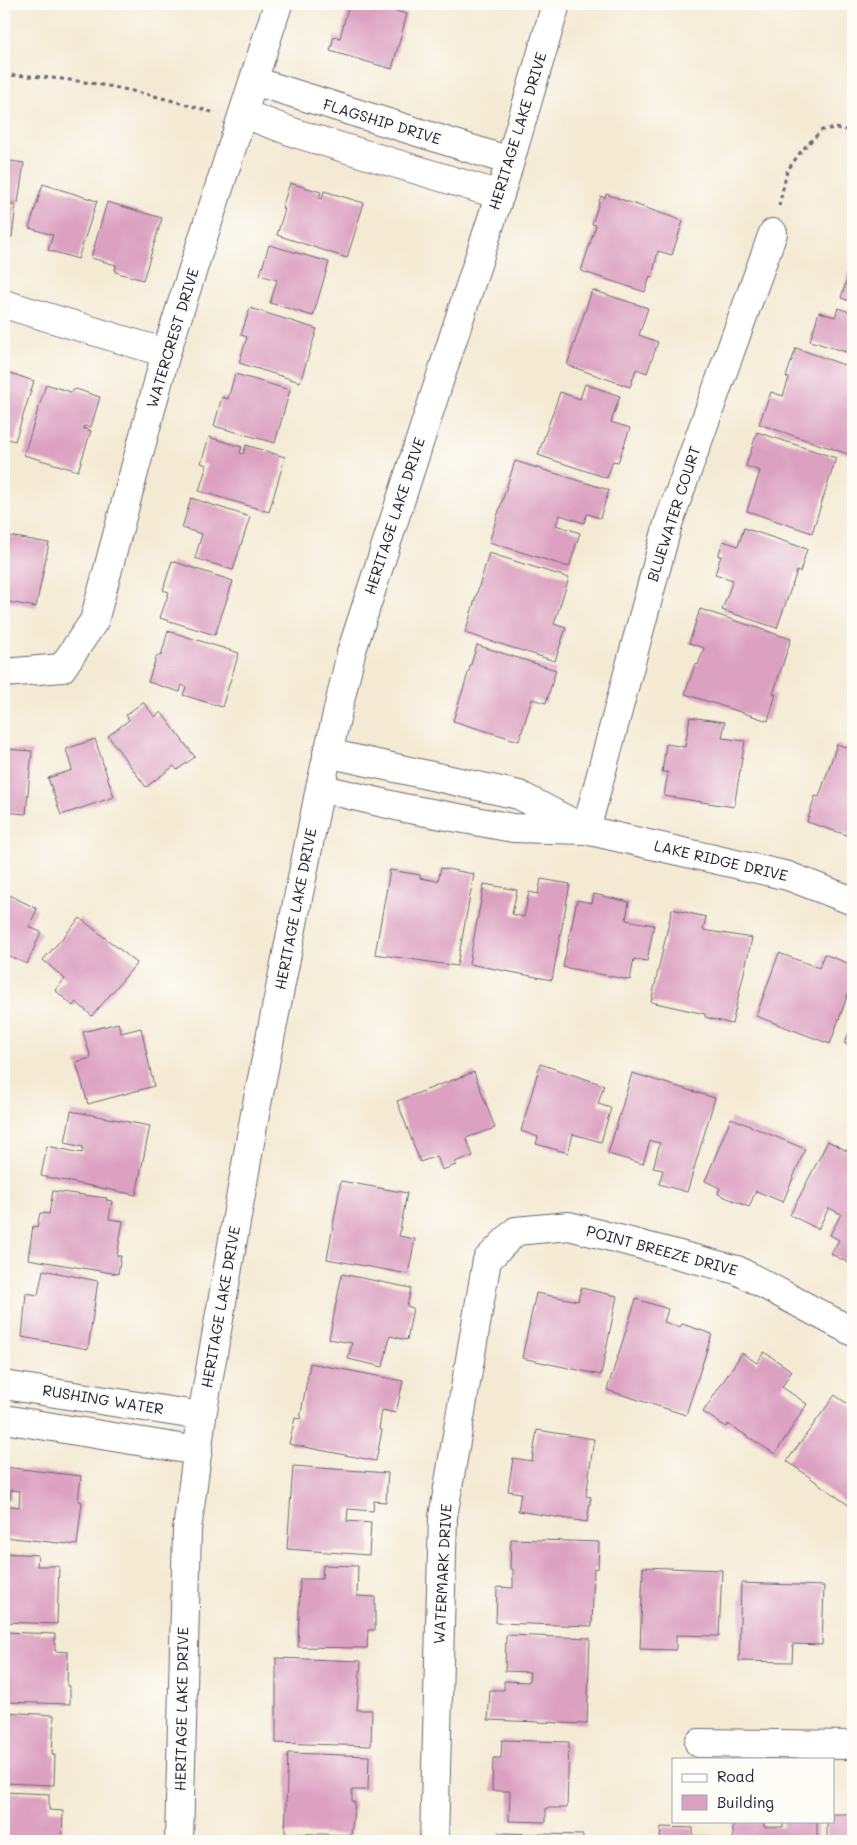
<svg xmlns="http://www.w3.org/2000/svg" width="857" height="1845" font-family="Mali,sans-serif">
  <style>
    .building { fill: #dca0c1 }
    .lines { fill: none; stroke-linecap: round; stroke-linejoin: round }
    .minor-casing { stroke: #6c6871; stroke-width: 30 }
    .tertiary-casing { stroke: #6c6871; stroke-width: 30 }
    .path { stroke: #6c6871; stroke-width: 3; stroke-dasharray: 4 4; stroke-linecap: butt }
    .minor { stroke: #fff; stroke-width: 28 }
    .tertiary { stroke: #fff; stroke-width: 28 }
    .labels { text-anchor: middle; stroke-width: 5; stroke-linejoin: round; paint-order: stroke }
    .street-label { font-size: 15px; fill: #22223b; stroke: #fdfcf7 }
  </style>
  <rect width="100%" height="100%" fill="#fdfcf7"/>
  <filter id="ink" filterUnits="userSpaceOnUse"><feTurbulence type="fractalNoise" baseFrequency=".02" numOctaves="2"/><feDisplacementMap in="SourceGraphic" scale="10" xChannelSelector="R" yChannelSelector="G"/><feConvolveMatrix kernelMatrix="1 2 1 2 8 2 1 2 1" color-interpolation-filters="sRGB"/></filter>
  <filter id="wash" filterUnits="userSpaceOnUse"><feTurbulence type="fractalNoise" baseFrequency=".0096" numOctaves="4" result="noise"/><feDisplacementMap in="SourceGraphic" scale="20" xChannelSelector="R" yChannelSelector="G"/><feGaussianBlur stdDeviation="1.12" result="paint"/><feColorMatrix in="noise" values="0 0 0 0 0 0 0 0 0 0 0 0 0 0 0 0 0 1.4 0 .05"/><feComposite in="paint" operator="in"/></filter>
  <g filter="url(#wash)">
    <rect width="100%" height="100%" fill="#f4ead4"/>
    <g id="blocks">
      <path class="building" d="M349,4H370L407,14L392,69L330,51L334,36L340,38Z
        M4,160L24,163L18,203H11L10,205L16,206L12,237H7V239L4,238Z
        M290,183L321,192L319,198L322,199L324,191L364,203L347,258L277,235L285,209L282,208Z
        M43,184L97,201L78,259L48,250L53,235L29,228Z
        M606,194L683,221L672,255L658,251L652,277L650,276L645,292L581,271L596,225L592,224L601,196L605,198Z
        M107,202L162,218L143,280L115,272L116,265L91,258Z
        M269,245L329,262L313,316L270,303L277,280L260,275Z
        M851,266L853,267V302L841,298Z
        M592,290L648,308L639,335L658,342L647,373L636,369L630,387L567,365Z
        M250,308L317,329L300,382L239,363L247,337L241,335Z
        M838,308L853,313V354L810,341L819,312L835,317Z
        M796,348L853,368V440L848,454L759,424L771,392L783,396L789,378L786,377Z
        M4,367L8,368L7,372L34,381L15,441L4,438Z
        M235,374L290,390L275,443L214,426L222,397L228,399Z
        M46,384L71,392L76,389L100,397L91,427L84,426L83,428L91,431L78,471L24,455Z
        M585,384L620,396L611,422L630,428L618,462L613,461L607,478L538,455L560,392L580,399Z
        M757,432L836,458L812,533L747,511L760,471L746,466Z
        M209,437L242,447L240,453L243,454L246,445L285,457L269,512L199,491L207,465L201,463Z
        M515,461L609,490L600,518L587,514L584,523L560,515L556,525L580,533L569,567L489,542Z
        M191,498L250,517L233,570L195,558L202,534L182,528Z
        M744,528L807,549L800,572L797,571L777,628L722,610L733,580L715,574L721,556H718L723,541L738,546Z
        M4,535L49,543L36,607L8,602L9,595L4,594Z
        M489,553L569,578L554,624L566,628L555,661L465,633Z
        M172,561L233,581L215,635L160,618L169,592L163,590Z
        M700,609L791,639L773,694H776L768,721L685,694L695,664L698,665L704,648L689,643Z
        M168,631L239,653L222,707L183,695L186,687L182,685L180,692L148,682L157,655L161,656Z
        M477,645L556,670L546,703L532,699L519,741L453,721Z
        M143,702L155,717L161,712L195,757L177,770L174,766L146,787L108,736L129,720L126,715Z
        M690,717L725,722L722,738L745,741L734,807L664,796L668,772H662L666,744L685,747Z
        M95,739L114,797L61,815L48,778L72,770L66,749Z
        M4,743H6V749L32,751L26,814L4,812Z
        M837,744L853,750V837L807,822L815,796L819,797Z
        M441,868L474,874L457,966L375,954L390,870L420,875V878L438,881Z
        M541,879L570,884L552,980L469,964L484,884L517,890L512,914L524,917L529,892L538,894Z
        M4,892L37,909L29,927L41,932L27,964L4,954Z
        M594,894L629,902L626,920L654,925L647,961L634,959L630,980L563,967L577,900L592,903Z
        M672,909L706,917L703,930L752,938L732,1024L705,1017V1014L651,1002Z
        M80,918L137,963L92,1016L76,1002L73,1006L55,990L65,979L43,960Z
        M779,953L819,968L824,954L853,965V980L830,1044L756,1016Z
        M118,1023L121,1033L141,1028L154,1086L88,1104L76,1062L91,1058L83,1032Z
        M853,1025V1047L844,1043Z
        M540,1064L604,1085L598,1104L611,1108L601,1142L573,1134L568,1153L536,1144L538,1137L521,1131Z
        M474,1072L495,1128L466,1138L473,1156L454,1162L456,1165L442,1170L437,1156L420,1162L397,1101Z
        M632,1073L715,1098L687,1192L659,1184L663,1170L653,1168L660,1143L650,1141L643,1164L608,1154Z
        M71,1111L150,1126L136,1195L41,1176L47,1146L82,1153L83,1147L65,1143Z
        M731,1118L805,1149L783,1202L756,1191L749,1207L718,1194L720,1188L705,1181Z
        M828,1141L853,1154V1265L831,1254L839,1240L830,1235L841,1214L829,1208L818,1229L790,1215Z
        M341,1181L407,1193L399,1236L415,1239L408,1274L327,1259Z
        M53,1191L107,1198L106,1200L112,1201L109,1219L123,1221L117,1256H121L118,1274L28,1259L33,1226L37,1227L40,1213L49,1214Z
        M43,1270L98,1281L88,1349L22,1337L26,1293L38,1295Z
        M342,1274L411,1288L407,1306L413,1308L407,1340L390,1336L383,1367L348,1359L352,1343L329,1339Z
        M581,1288L617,1296L601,1375L522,1358L536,1293L578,1301Z
        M636,1299L668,1309L664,1322L680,1327L682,1324L712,1334L686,1415L607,1390Z
        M764,1352L792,1371L782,1387L807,1404L775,1454L728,1424L726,1427L703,1412L742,1353L757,1363Z
        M310,1363L403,1381L396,1413L382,1410L379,1429L382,1430L376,1461L289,1444L295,1418L300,1419Z
        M835,1395L853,1408V1503L851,1507L787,1461Z
        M537,1430L594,1439L586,1496L591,1497L587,1522L518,1511L521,1493L508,1491L513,1458L532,1461Z
        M293,1466L388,1473L386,1502L374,1501L373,1511L348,1509L347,1521L371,1523L369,1555L287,1549Z
        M4,1467L81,1476L78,1501L82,1502L77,1545L4,1537V1505L19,1507L20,1491L11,1490L10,1499H4Z
        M511,1539L599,1542L598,1569L594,1568L592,1626L496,1623L497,1587L513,1588V1569H510Z
        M4,1553L38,1555L37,1566H59L57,1624L4,1622Z
        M323,1565L358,1566L357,1596L375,1597V1630H368L367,1648L298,1647L300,1579H322Z
        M643,1567L722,1570L719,1636L676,1635V1650L640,1649Z
        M741,1583L824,1586L822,1645L793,1644L792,1662L739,1661Z
        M4,1632L55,1634V1651L68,1652L67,1686H70V1704L4,1702Z
        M506,1635L590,1638L587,1724L488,1720L490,1690H504V1681L529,1682L530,1672L505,1671Z
        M276,1658L361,1661L357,1710H372L371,1746L276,1743Z
        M4,1712L54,1715L52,1755H55L54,1785L4,1783Z
        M502,1740L569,1742L567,1808H546V1822L509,1821L510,1791H492L493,1758H501Z
        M288,1753L369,1756L368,1790H352V1802H355L351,1835L285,1833Z
        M4,1792L49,1794V1810L63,1811L62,1841H4Z
        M833,1814H853V1841H827V1821H833Z
        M783,1821H817V1841H733V1822L764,1823V1827H783Z
        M661,1827L693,1828V1836H712V1841H660Z
        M499,1833L583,1835V1841H499Z"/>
    </g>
  </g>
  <g filter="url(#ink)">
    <use href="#blocks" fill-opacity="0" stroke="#6c6871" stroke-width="1"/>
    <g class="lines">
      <g class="minor-casing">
        <path id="minor" d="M254,81L510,161
          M244,114L298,134L500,195
          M773,233L668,524L586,830L788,876L853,901
          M4,304L166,353
          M4,673L62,668L94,621L166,353L278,4
          M320,788L404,808L513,828L586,830L519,795L327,753
          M4,1385L202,1416
          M4,1419L198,1451
          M699,1743L853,1745
          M434,1841L443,1517L487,1260L516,1231L569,1226L737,1270L853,1332"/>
      </g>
      <g class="tertiary-casing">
        <path id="tertiary" d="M179,1841L187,1530L202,1416L255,1114L320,788L351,653L505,178L556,4"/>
      </g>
      <path class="path" d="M4,75C79,77 143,91 215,113
        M779,206L787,171L802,150L822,130L835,128L853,131"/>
      <use href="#minor" class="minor"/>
      <use href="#tertiary" class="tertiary"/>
    </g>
  </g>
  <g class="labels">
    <g class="street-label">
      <text transform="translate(382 122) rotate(17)" y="5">FLAGSHIP DRIVE</text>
      <text transform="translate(518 131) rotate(-73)" y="5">HERITAGE LAKE DRIVE</text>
      <text transform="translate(173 338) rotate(-73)" y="5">WATERCREST DRIVE</text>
      <text transform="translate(674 514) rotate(-72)" y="5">BLUEWATER COURT</text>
      <text transform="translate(395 516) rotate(-72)" y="5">HERITAGE LAKE DRIVE</text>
      <text transform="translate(721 861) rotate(13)" y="5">LAKE RIDGE DRIVE</text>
      <text transform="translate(296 909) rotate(-79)" y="5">HERITAGE LAKE DRIVE</text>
      <text transform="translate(662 1251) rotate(15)" y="5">POINT BREEZE DRIVE</text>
      <text transform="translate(221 1307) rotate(-80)" y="5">HERITAGE LAKE DRIVE</text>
      <text transform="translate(103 1400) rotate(9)" y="5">RUSHING WATER</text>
      <text transform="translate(443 1574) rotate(-87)" y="5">WATERMARK DRIVE</text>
      <text transform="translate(182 1709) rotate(-89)" y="5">HERITAGE LAKE DRIVE</text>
    </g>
  </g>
  <rect width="857" height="1845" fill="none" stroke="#fdfcf7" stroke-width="20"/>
  <rect x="672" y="1758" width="162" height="65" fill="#fdfcf7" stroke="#a5a5ac"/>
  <rect x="682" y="1774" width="25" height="8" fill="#ffffff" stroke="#a5a5ac"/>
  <text x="717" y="1782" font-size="15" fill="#22223b">Road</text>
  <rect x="682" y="1795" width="25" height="15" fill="#dca0c1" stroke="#a5a5ac"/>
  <text x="717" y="1808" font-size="15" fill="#22223b">Building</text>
</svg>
